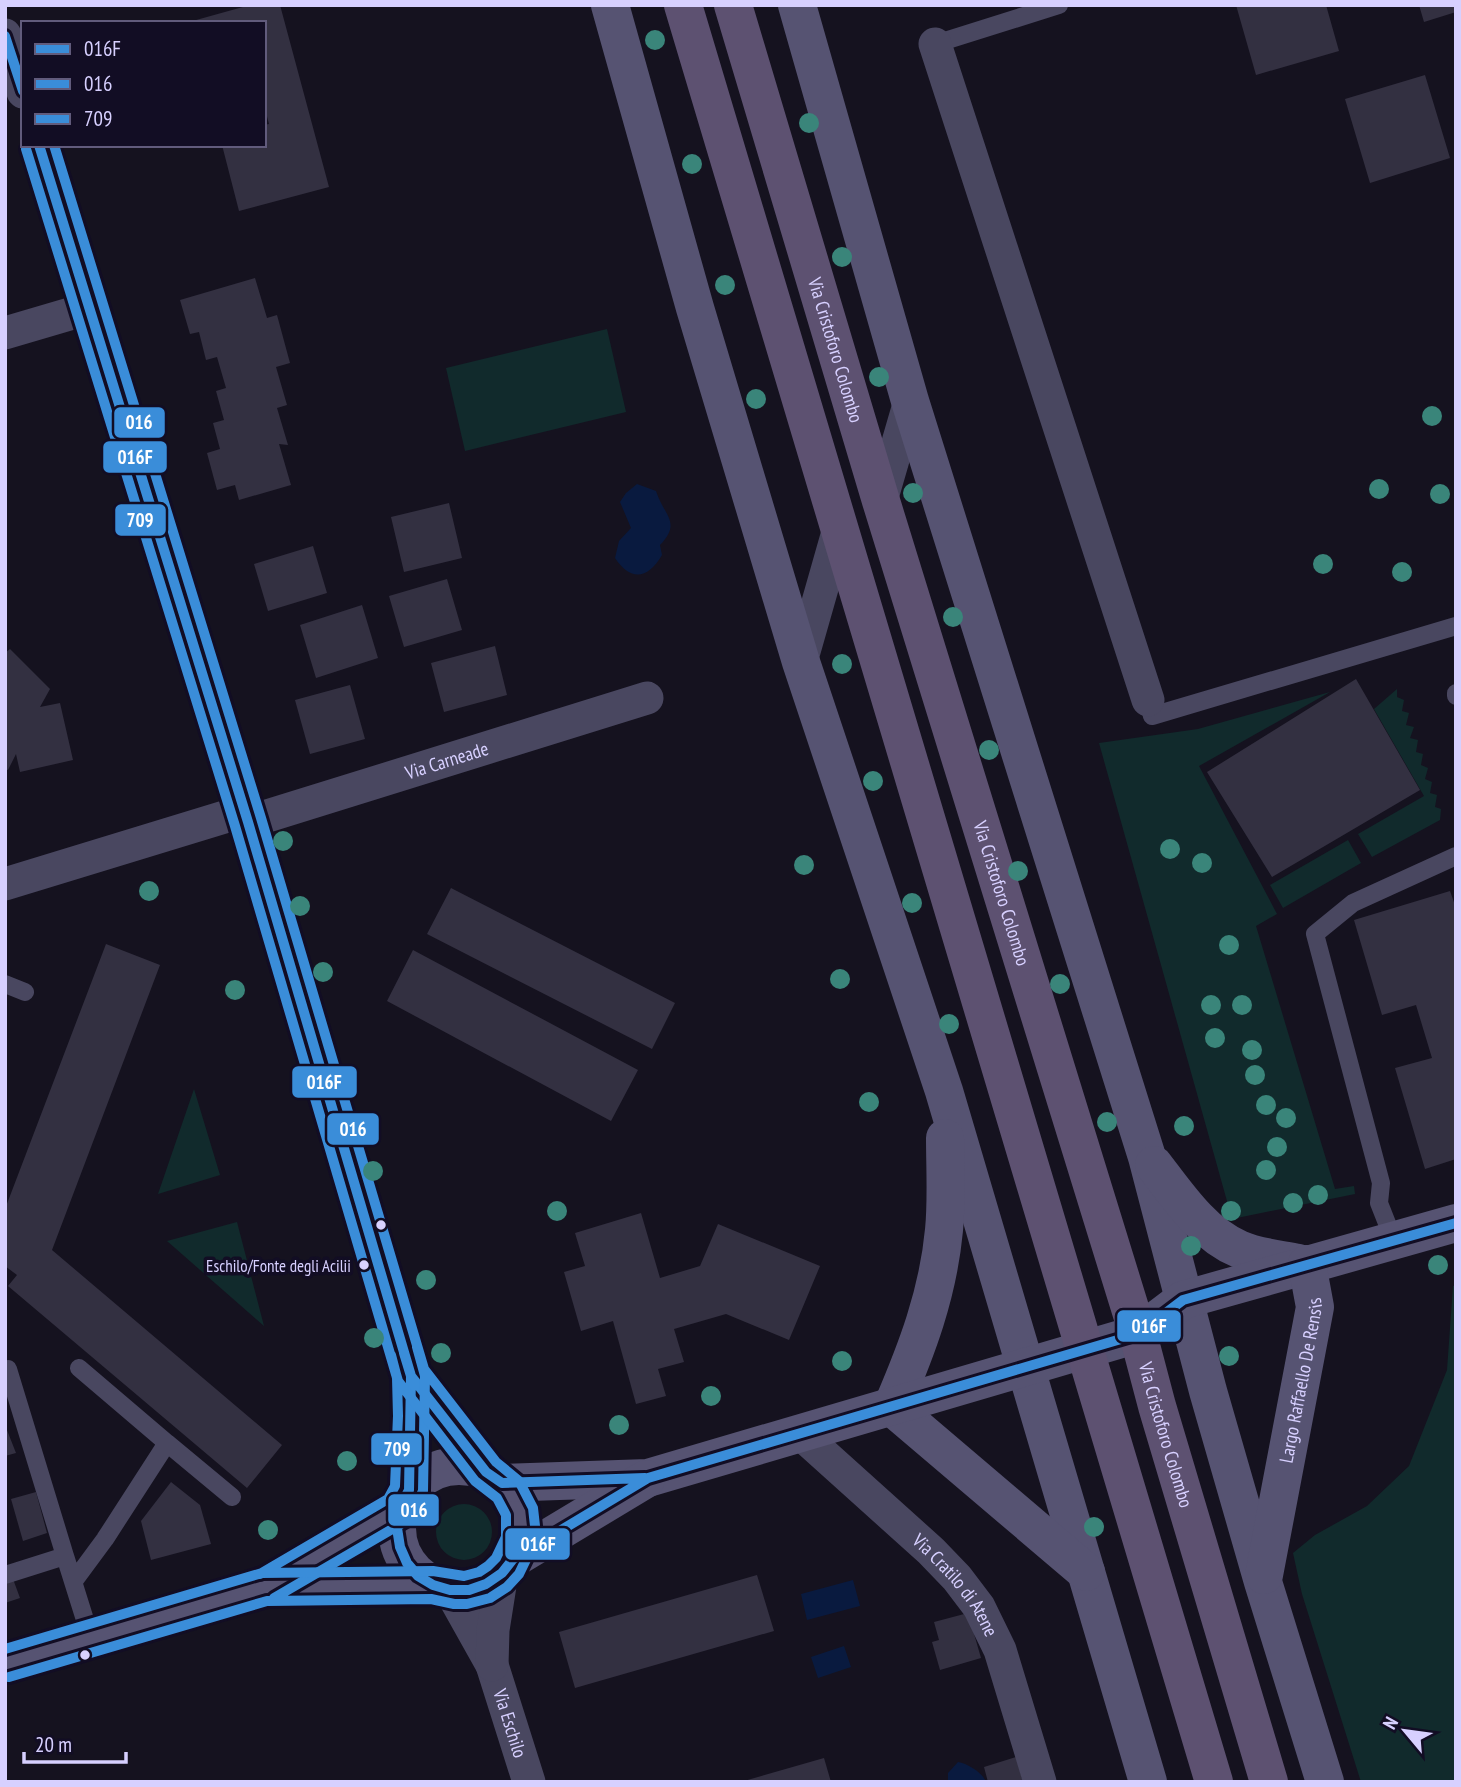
<svg xmlns="http://www.w3.org/2000/svg" width="1461" height="1787" font-family="'PT Sans Narrow',sans-serif">
  <style>
    .green { fill: #112a2c }
    .water { fill: #091a3f }
    .building { fill: #333041 }
    .lines { fill: none; stroke-linecap: round; stroke-linejoin: round }
    .lane { stroke: #494760; stroke-width: 18 }
    .street { stroke: #494760; stroke-width: 33 }
    .secondary { stroke: #565372; stroke-width: 38 }
    .primary { stroke: #5d5171; stroke-width: 38 }
    .bus-1-casing { stroke: #120d24; stroke-width: 16 }
    .bus-2-casing { stroke: #120d24; stroke-width: 16 }
    .bus-3-casing { stroke: #120d24; stroke-width: 16 }
    .bus-1 { stroke: #3a8dd9; stroke-width: 10 }
    .bus-2 { stroke: #3a8dd9; stroke-width: 10 }
    .bus-3 { stroke: #3a8dd9; stroke-width: 10 }
    .tree { fill: #3a857a }
    .bus-dot { fill: #d7d0ff; stroke: #120d24; stroke-width: 2.5 }
    .labels { text-anchor: middle; stroke-width: 7; stroke-linejoin: round; paint-order: stroke }
    .bus-label { font-size: 17px; fill: #d7d0ff; stroke: #120d24; text-anchor: end }
    .street-label { font-size: 19px; fill: #d7d0ff; stroke: #120d24 }
    .line-badge { stroke: #120d24; stroke-width: 2.5 }
    .badge-label { font-size: 19px; text-anchor: middle; font-weight: bold; fill: #fff }
  </style>
  <rect width="100%" height="100%" fill="#15121f"/>
  <path class="green" d="M607,329L626,412L465,451L446,368Z
    M1397,689V697L1404,700L1402,711L1409,713L1406,725L1414,727L1410,738L1418,740L1416,752L1423,754L1421,765L1428,768L1425,779L1432,782L1430,793L1437,795L1435,807L1441,809L1440,820L1372,857L1358,834L1424,796L1374,709Z
    M1330,692L1199,766L1277,914L1256,926L1335,1189L1354,1186L1355,1194L1232,1219L1099,743L1198,729Z
    M1348,840L1361,863L1283,908L1270,885Z
    M194,1089L220,1175L158,1194Z
    M237,1222L264,1326L167,1241Z
    M1456,1285V1782H1361L1302,1594L1293,1553L1315,1535L1367,1506L1409,1466L1447,1370L1453,1286Z
    M436 1532a28 28 0 1 1 56 0a28 28 0 1 1-56 0Z"/>
  <path class="water" d="M637,484L656,491C664,516 682,522 660,545L662,555C648,579 631,582 615,558L619,541L631,528L620,502L626,493Z
    M853,1580L860,1606L807,1620L801,1594Z
    M844,1646L851,1667L818,1678L811,1657Z
    M958,1762C967,1763 983,1773 986,1782H948V1773Z"/>
  <path class="building" d="M250,5H280L329,187L239,211L222,145H264V125L269,124L264,105V23L189,22Z
    M1236,5H1326L1339,51L1256,75Z
    M1419,5H1456V12L1424,22Z
    M1425,75L1450,158L1370,183L1345,99Z
    M255,278L267,318L277,315L290,363L276,367L287,405L277,408L288,445L279,444L291,485L239,500L235,485L217,490L207,453L220,449L213,423L224,420L216,391L226,388L217,357L206,360L199,332L190,334L180,300Z
    M449,503L462,558L404,572L391,517Z
    M313,546L327,593L268,611L254,564Z
    M447,579L462,630L404,647L389,596Z
    M362,605L378,658L316,678L300,625Z
    M495,646L507,695L444,712L431,663Z
    M10,649L50,689L40,707L60,703L73,760L20,772L16,754L8,770L5,769V653Z
    M1356,679L1420,790L1272,877L1207,772Z
    M350,685L365,739L310,754L295,700Z
    M451,888L675,1003L652,1049L427,934Z
    M1450,891L1456,908V1159L1425,1169L1395,1068L1432,1058L1416,1005L1382,1015L1354,920Z
    M106,944L160,965L52,1250L282,1445L247,1488L8,1286L17,1275L5,1266V1209Z
    M413,950L638,1070L611,1121L387,1001Z
    M641,1213L660,1278L700,1266L718,1224L820,1266L789,1340L726,1314L674,1329L684,1362L658,1369L666,1396L636,1404L613,1321L581,1331L564,1272L585,1266L575,1233Z
    M5,1425L16,1453L5,1456Z
    M171,1482L200,1505L211,1544L151,1560L141,1521Z
    M36,1492L47,1533L23,1541L11,1499Z
    M757,1575L774,1631L575,1688L559,1632Z
    M13,1579L20,1598L5,1603V1582Z
    M968,1613L981,1658L940,1670L932,1642L939,1640L934,1622Z
    M1016,1757L1023,1782H988L984,1767Z
    M824,1758L831,1782H744V1781Z"/>
  <g class="lines">
    <path class="lane" d="M935,44L1059,5
      M1456,693V696
      M1148,700L1152,716L1456,626
      M5,984L25,992
      M1394,1241L1379,1203L1381,1183L1315,934L1353,903L1456,856
      M8,1369L65,1556
      M167,1443L232,1497
      M5,1575L65,1556L91,1639
      M74,1581L105,1539L167,1443L79,1368"/>
    <g class="street">
      <path d="M5,35L23,92"/>
      <path d="M935,44L1148,700"/>
      <path d="M39,145L248,822L411,1376L409,1490"/>
      <path d="M5,333L90,308"/>
      <path d="M881,501L910,401"/>
      <path d="M801,662L840,525"/>
      <path id="s1" d="M248,822L647,698"/>
      <path d="M5,884L244,811"/>
      <path d="M411,1376L486,1472"/>
      <path id="s2" d="M801,1434L931,1551L957,1578L979,1607L1000,1650L1040,1782"/>
      <path id="s3" d="M450,1590L492,1665L529,1782"/>
      <path d="M492,1665L493,1630L502,1573"/>
    </g>
    <g class="secondary">
      <path d="M610,5L695,308L801,662L944,1091L1148,1782"/>
      <path d="M797,5L910,401L1147,1157L1208,1391L1263,1582L1325,1782"/>
      <path d="M1154,1165C1177,1195 1203,1234 1239,1249C1257,1257 1278,1259 1298,1263"/>
      <path d="M892,1407C917,1349 938,1294 944,1230C947,1200 945,1168 945,1138"/>
      <path d="M892,1407L1086,1572"/>
      <circle cx="459" cy="1528" r="62"/>
      <path d="M502,1483L648,1478L1138,1334L1183,1300L1456,1223"/>
      <path d="M513,1559L646,1479"/>
      <path id="s4" d="M1264,1575L1315,1307L1307,1264"/>
      <path d="M267,1587L433,1585"/>
      <path d="M5,1664L265,1587L399,1509"/>
    </g>
    <g class="primary">
      <path d="M683,5L1214,1782"/>
      <path id="s5" d="M733,5L881,501L1138,1334L1157,1406L1269,1782"/>
    </g>
    <g class="bus-1-casing">
      <path id="bus-1" d="M5,36L23,91
        M39,145L248,822L411,1376L409,1490L399,1509L397,1528L400,1547L407,1563L418,1576L433,1585L450,1590H469L486,1584L502,1573L513,1559L648,1478L1138,1334L1183,1300L1456,1223
        M404,1353L411,1376L486,1472L502,1483L645,1478"/>
    </g>
    <g class="bus-2-casing">
      <path id="bus-2" d="M274,1598L406,1521L411,1516L423,1491L425,1376L417,1347
        M9,1677L267,1601L431,1599L454,1604H467L490,1598L507,1587L519,1574L533,1545L535,1526L533,1508L519,1481L496,1462L424,1369L261,818L54,145"/>
    </g>
    <g class="bus-3-casing">
      <path id="bus-3" d="M260,1574L388,1499L395,1486L398,1416L397,1378L391,1355
        M5,1649L262,1573L433,1571L464,1576L479,1572L488,1566L496,1558L506,1537V1515L497,1498L475,1481L398,1381L235,826L26,149"/>
    </g>
    <use href="#bus-1" class="bus-1"/>
    <use href="#bus-2" class="bus-2"/>
    <use href="#bus-3" class="bus-3"/>
  </g>
  <g class="tree">
    <circle cx="655" cy="40" r="10"/>
    <circle cx="809" cy="123" r="10"/>
    <circle cx="692" cy="164" r="10"/>
    <circle cx="842" cy="257" r="10"/>
    <circle cx="725" cy="285" r="10"/>
    <circle cx="879" cy="377" r="10"/>
    <circle cx="756" cy="399" r="10"/>
    <circle cx="1432" cy="416" r="10"/>
    <circle cx="1379" cy="489" r="10"/>
    <circle cx="913" cy="493" r="10"/>
    <circle cx="1440" cy="494" r="10"/>
    <circle cx="1323" cy="564" r="10"/>
    <circle cx="1402" cy="572" r="10"/>
    <circle cx="953" cy="617" r="10"/>
    <circle cx="842" cy="664" r="10"/>
    <circle cx="989" cy="750" r="10"/>
    <circle cx="873" cy="781" r="10"/>
    <circle cx="283" cy="841" r="10"/>
    <circle cx="1170" cy="849" r="10"/>
    <circle cx="1202" cy="863" r="10"/>
    <circle cx="804" cy="865" r="10"/>
    <circle cx="1018" cy="871" r="10"/>
    <circle cx="149" cy="891" r="10"/>
    <circle cx="912" cy="903" r="10"/>
    <circle cx="300" cy="906" r="10"/>
    <circle cx="1229" cy="945" r="10"/>
    <circle cx="323" cy="972" r="10"/>
    <circle cx="840" cy="979" r="10"/>
    <circle cx="1060" cy="984" r="10"/>
    <circle cx="235" cy="990" r="10"/>
    <circle cx="1211" cy="1005" r="10"/>
    <circle cx="1242" cy="1005" r="10"/>
    <circle cx="949" cy="1024" r="10"/>
    <circle cx="1215" cy="1038" r="10"/>
    <circle cx="1252" cy="1050" r="10"/>
    <circle cx="1255" cy="1075" r="10"/>
    <circle cx="348" cy="1080" r="10"/>
    <circle cx="869" cy="1102" r="10"/>
    <circle cx="1266" cy="1105" r="10"/>
    <circle cx="1286" cy="1118" r="10"/>
    <circle cx="1107" cy="1122" r="10"/>
    <circle cx="1184" cy="1126" r="10"/>
    <circle cx="1277" cy="1147" r="10"/>
    <circle cx="1266" cy="1170" r="10"/>
    <circle cx="373" cy="1171" r="10"/>
    <circle cx="1318" cy="1195" r="10"/>
    <circle cx="1293" cy="1203" r="10"/>
    <circle cx="557" cy="1211" r="10"/>
    <circle cx="1231" cy="1211" r="10"/>
    <circle cx="1191" cy="1246" r="10"/>
    <circle cx="1438" cy="1265" r="10"/>
    <circle cx="426" cy="1280" r="10"/>
    <circle cx="374" cy="1338" r="10"/>
    <circle cx="441" cy="1353" r="10"/>
    <circle cx="1229" cy="1356" r="10"/>
    <circle cx="842" cy="1361" r="10"/>
    <circle cx="711" cy="1396" r="10"/>
    <circle cx="619" cy="1425" r="10"/>
    <circle cx="347" cy="1461" r="10"/>
    <circle cx="1094" cy="1527" r="10"/>
    <circle cx="268" cy="1530" r="10"/>
  </g>
  <g class="bus-dot">
    <circle cx="381" cy="1225" r="6"/>
    <circle cx="364" cy="1265" r="6"/>
    <circle cx="85" cy="1655" r="6"/>
  </g>
  <g class="labels">
    <g class="bus-label">
      <text x="351" y="1272">Eschilo/Fonte degli Acilii</text>
    </g>
    <g class="street-label">
      <text dy="7" stroke="none"><textPath href="#s5" startOffset="360">Via Cristoforo Colombo</textPath></text>
      <text dy="7" stroke="none"><textPath href="#s1" startOffset="208">Via Carneade</textPath></text>
      <text dy="7" stroke="none"><textPath href="#s5" startOffset="928">Via Cristoforo Colombo</textPath></text>
      <text dy="7" stroke="none"><textPath href="#s4" startOffset="198">Largo Raffaello De Rensis</textPath></text>
      <text dy="7" stroke="none"><textPath href="#s5" startOffset="1494">Via Cristoforo Colombo</textPath></text>
      <text dy="7" stroke="none"><textPath href="#s2" startOffset="217">Via Cratilo di Atene</textPath></text>
      <text dy="7" stroke="none"><textPath href="#s3" startOffset="147">Via Eschilo</textPath></text>
    </g>
  </g>
  <g class="line-badge">
    <rect x="113" y="406" width="53" height="33" rx="7" fill="#3a8dd9"/>
    <rect x="102" y="440" width="66" height="34" rx="7" fill="#3a8dd9"/>
    <rect x="114" y="503" width="53" height="34" rx="7" fill="#3a8dd9"/>
    <rect x="291" y="1065" width="67" height="34" rx="7" fill="#3a8dd9"/>
    <rect x="326" y="1112" width="54" height="34" rx="7" fill="#3a8dd9"/>
    <rect x="1116" y="1309" width="66" height="34" rx="7" fill="#3a8dd9"/>
    <rect x="370" y="1432" width="53" height="34" rx="7" fill="#3a8dd9"/>
    <rect x="387" y="1493" width="53" height="34" rx="7" fill="#3a8dd9"/>
    <rect x="504" y="1527" width="67" height="34" rx="7" fill="#3a8dd9"/>
  </g>
  <g class="badge-label">
    <text x="139" y="429">016</text>
    <text x="135" y="464">016F</text>
    <text x="140" y="527">709</text>
    <text x="324" y="1089">016F</text>
    <text x="353" y="1136">016</text>
    <text x="1149" y="1333">016F</text>
    <text x="397" y="1456">709</text>
    <text x="414" y="1517">016</text>
    <text x="538" y="1551">016F</text>
  </g>
  <rect width="1461" height="1787" fill="none" stroke="#d7d0ff" stroke-width="14"/>
  <rect x="21" y="21" width="245" height="126" fill="#120d24" stroke="#615b7c" stroke-width="2"/>
  <rect x="35" y="44" width="35" height="10" fill="#3a8dd9" stroke="#615b7c" stroke-width="2"/>
  <text x="84" y="56" font-size="21" fill="#d7d0ff">016F</text>
  <rect x="35" y="79" width="35" height="10" fill="#3a8dd9" stroke="#615b7c" stroke-width="2"/>
  <text x="84" y="91" font-size="21" fill="#d7d0ff">016</text>
  <rect x="35" y="114" width="35" height="10" fill="#3a8dd9" stroke="#615b7c" stroke-width="2"/>
  <text x="84" y="126" font-size="21" fill="#d7d0ff">709</text>
  <g transform="translate(1405 1731) rotate(299)" stroke="#120d24" stroke-width="5" paint-order="stroke">
  <path d="M0-5L12 26L0 18L-12 26Z" fill="#d7d0ff"/>
  <text y="-10" font-size="19" font-weight="bold" text-anchor="middle" fill="#d7d0ff">N</text>
  </g>
  <path d="M24 1752v10h102v-10" fill="none" stroke="#d7d0ff" stroke-width="3.5"/>
  <text x="35" y="1752" font-size="21" fill="#d7d0ff" stroke="#120d24" stroke-width="5" paint-order="stroke">20 m</text>
</svg>
